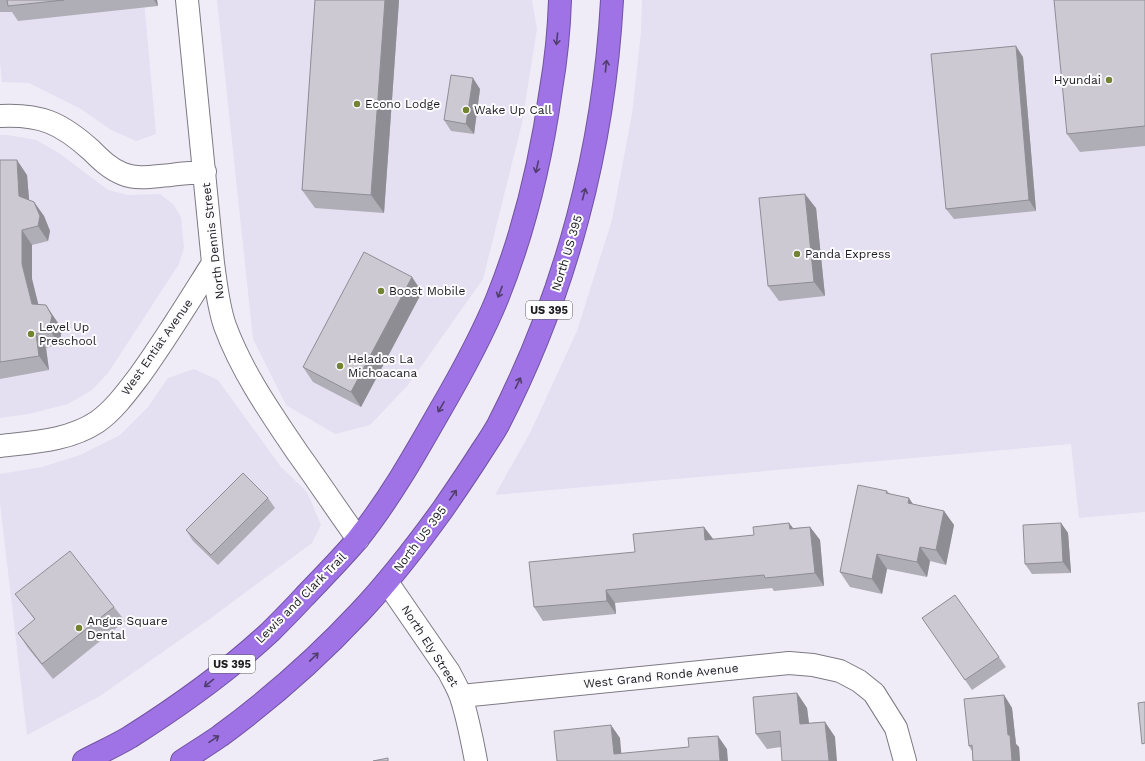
<svg xmlns="http://www.w3.org/2000/svg" width="1145" height="761" font-family="'Work Sans',sans-serif">
  <style>
    .built { fill: #e4dff1 }
    .lines { fill: none; stroke-linecap: round; stroke-linejoin: round }
    .minor-casing { stroke: #7d7a83; stroke-width: 24 }
    .highway-casing { stroke: #7154a0; stroke-width: 24 }
    .minor { stroke: #fff; stroke-width: 22 }
    .highway { stroke: #9f72e5; stroke-width: 22 }
    .wall { fill: #afadb5 }
    .shaded-wall { fill: #8f8d94 }
    .building { fill: #ccc9d3; stroke: #8f8d94 }
    .oneway { stroke: #503e6e }
    .poi-dot { fill: #728332; stroke: #fcfbfe; stroke-width: 1.5 }
    .labels { text-anchor: middle; stroke-width: 4; stroke-linejoin: round; paint-order: stroke }
    .shield { fill: #fcfbfe; stroke: #5f5e62; stroke-width: 1 }
    .shield-label { font-size: 11px; font-weight: bold; fill: #1c1b1f }
    .poi-label { font-size: 12px; fill: #1c1b1f; stroke: #fcfbfe; text-anchor: start }
    .street-label { font-size: 12px; fill: #1c1b1f; stroke: #fcfbfe }
  </style>
  <rect width="100%" height="100%" fill="#f0ecf7"/>
  <path class="built" d="M0,0H144L156,134L136,141L111,130L81,109L29,83L2,82L0,62Z
    M217,0H532L537,29L522,123L483,279L408,385L370,425L335,434L286,405L253,339Z
    M642,0H1145V512L1079,518L1071,444L495,495L531,431L577,331L612,220L632,114L641,32Z
    M0,135H8L36,140L59,153L108,190L128,195L160,194L173,204L181,217L184,248L179,264L108,373L92,390L68,404L29,414L0,418Z
    M194,369L218,380L281,467L307,492L321,525L312,543L211,618L100,696L27,735L0,503V474L42,467L80,455L120,435L148,407L168,378Z"/>
  <g class="lines">
    <g class="minor-casing">
      <path id="minor" d="M187,0L213,263C216,284 218,306 225,326C242,372 270,412 297,452C318,481 337,510 358,539
        M0,116C41,114 61,123 91,150C100,159 110,169 123,174C138,180 155,176 171,175C182,173 194,173 205,172
        M0,446C33,442 68,441 97,422C114,410 127,392 140,375C166,339 189,301 213,263
        M387,582L449,672C453,680 458,688 461,697C468,718 472,740 476,761
        M461,696L789,663L813,665L840,671L859,681L874,693L896,728L905,761"/>
    </g>
    <g class="highway-casing">
      <path id="highway" d="M84,761C99,753 115,746 130,737C179,706 227,672 270,632C281,621 292,610 303,598C321,579 340,560 357,540C389,500 414,456 439,412C460,376 481,338 497,299C524,232 541,161 551,89C556,60 559,30 560,0
        M182,761C194,753 207,745 220,736C269,700 318,657 360,612C390,580 417,545 443,509C456,490 469,471 481,452C487,443 493,434 498,425C566,293 604,148 612,0"/>
    </g>
    <use href="#minor" class="minor"/>
    <use href="#highway" class="highway"/>
  </g>
  <path class="wall" d="M0,0H157L158,6L18,21L12,12H0Z
    M315,0H399L384,213L315,208L302,190Z
    M1145,0V146L1080,152L1067,134Z
    M1023,57L1036,211L954,219L946,209Z
    M480,89L474,134L451,131L444,120Z
    M0,160L27,175L29,200L34,202L44,216L50,231L48,241L32,245V279L38,304L56,320L62,330L59,344L46,348L49,370L0,379Z
    M816,208L825,296L779,301L768,286Z
    M422,292L361,407L313,382L303,367Z
    M887,491L890,494L913,504L944,511L954,525L946,565L930,561L927,577L887,569L882,594L850,587L840,572Z
    M268,498L275,508L218,565L193,541L186,530Z
    M789,523L793,528L810,527L820,540L824,586L774,591L772,588L615,603L616,614L543,621L534,607L635,552L704,527L713,540L754,535Z
    M1061,523L1068,533L1071,573L1032,574L1025,564Z
    M15,594L114,607L125,621L53,679L28,648L18,633L35,620Z
    M955,595L1006,667L972,690L922,618Z
    M797,693L807,708L809,723L825,722L835,737L781,747L767,749L756,734Z
    M1004,695L1012,708L1016,744L1019,747L1020,761H973L972,751L969,746Z"/>
  <path class="shaded-wall" d="M154,0H157L158,6Z
    M385,0H399L384,213L371,195Z
    M1016,46L1023,57L1036,211L1029,200Z
    M473,78L480,89L474,134L466,124Z
    M17,160L27,175L30,211L19,196Z
    M805,194L816,208L825,296L814,282Z
    M34,202L44,216L50,231L48,241L38,226Z
    M22,230L32,245V279L42,319L32,304L22,264Z
    M412,277L422,292L361,407L351,392Z
    M46,305L56,320L62,330L59,344L49,329Z
    M36,334L46,348L49,370L39,356Z
    M909,498L919,513L908,503Z
    M944,511L954,525L946,565L936,550Z
    M789,523L799,536L790,529Z
    M1061,523L1068,533L1071,573L1063,562Z
    M704,527L714,540H705Z
    M810,527L820,540L824,586L815,573Z
    M920,547L930,561L927,577L917,562Z
    M877,554L887,569L882,594L872,579Z
    M606,590L615,603L616,614L607,601Z
    M797,693L807,708L811,739L800,724Z
    M1004,695L1012,708L1016,744L1019,747L1020,761H1012L1008,735Z
    M825,722L835,737L837,761H829Z
    M611,725L620,738L622,761L614,754Z
    M718,736L727,749L728,761H720Z"/>
  <path class="building" d="M7,0H64L8,6Z
    M315,0H385L371,195L302,190Z
    M1054,0H1145V126L1067,134Z
    M1016,46L1029,200L946,209L931,54Z
    M451,75L473,78L466,124L444,120Z
    M0,160H17L19,196L34,202L40,216L38,226L22,230V264L32,304L46,305L52,316L49,329L36,334L39,356L0,362Z
    M805,194L814,282L768,286L759,198Z
    M364,252L412,277L351,392L303,367Z
    M243,473L268,498L211,555L186,530Z
    M858,485L887,491L886,493L909,498L908,503L944,511L936,550L920,547L917,562L877,554L872,579L840,572Z
    M789,523L790,529L810,527L815,573L765,578L764,575L606,590L607,601L534,607L529,562L635,552L633,534L704,527L705,540L754,535L753,527Z
    M1061,523L1063,562L1025,564L1023,525Z
    M70,551L114,607L42,664L18,633L35,619L15,594Z
    M955,595L999,657L965,680L922,618Z
    M797,693L800,724L825,722L829,761H782L780,731L756,734L753,697Z
    M1004,695L1008,735H1010L1012,761H973L972,745L969,746L964,699Z
    M1145,702V743L1142,744L1138,703Z
    M611,725L614,754L689,747L688,738L718,736L720,761H557L554,731Z
    M388,758V761H373Z"/>
  <defs><path id="oneway-shaft" d="M-6 0H5M1.5-3L5.5 0L1.5 3" fill="none" stroke-width="1.6" stroke-linecap="round" stroke-linejoin="round"/></defs>
  <g class="oneway">
    <use href="#oneway-shaft" transform="translate(557 39) rotate(96)"/>
    <use href="#oneway-shaft" transform="translate(606 66) rotate(-84)"/>
    <use href="#oneway-shaft" transform="translate(537 167) rotate(103)"/>
    <use href="#oneway-shaft" transform="translate(584 194) rotate(-75)"/>
    <use href="#oneway-shaft" transform="translate(500 292) rotate(111)"/>
    <use href="#oneway-shaft" transform="translate(518 383) rotate(-64)"/>
    <use href="#oneway-shaft" transform="translate(441 407) rotate(120)"/>
    <use href="#oneway-shaft" transform="translate(453 495) rotate(-55)"/>
    <use href="#oneway-shaft" transform="translate(314 657) rotate(-44)"/>
    <use href="#oneway-shaft" transform="translate(209 683) rotate(141)"/>
    <use href="#oneway-shaft" transform="translate(214 739) rotate(-34)"/>
  </g>
  <g class="poi-dot">
    <circle cx="1109" cy="80" r="4"/>
    <circle cx="357" cy="104" r="4"/>
    <circle cx="466" cy="110" r="4"/>
    <circle cx="797" cy="254" r="4"/>
    <circle cx="381" cy="291" r="4"/>
    <circle cx="31" cy="334" r="4"/>
    <circle cx="340" cy="366" r="4"/>
    <circle cx="79" cy="628" r="4"/>
  </g>
  <g class="labels">
    <g class="shield">
      <rect x="526" y="301" width="46" height="18" rx="3"/>
      <rect x="209" y="655" width="46" height="18" rx="3"/>
    </g>
    <g class="shield-label">
      <text x="549" y="314">US 395</text>
      <text x="232" y="668">US 395</text>
    </g>
    <g class="poi-label">
      <text x="1101" y="84" text-anchor="end">Hyundai</text>
      <text x="365" y="108">Econo Lodge</text>
      <text x="474" y="114">Wake Up Call</text>
      <text x="805" y="258">Panda Express</text>
      <text x="389" y="295">Boost Mobile</text>
      <text x="39" y="331">Level Up<tspan x="39" dy="14">Preschool</tspan></text>
      <text x="348" y="363">Helados La<tspan x="348" dy="14">Michoacana</tspan></text>
      <text x="87" y="625">Angus Square<tspan x="87" dy="14">Dental</tspan></text>
    </g>
    <g class="street-label">
      <text transform="translate(213 241) rotate(-97)" y="4">North Dennis Street</text>
      <text transform="translate(567 253) rotate(-73)" y="4">North US 395</text>
      <text transform="translate(157 347) rotate(-55)" y="4">West Entiat Avenue</text>
      <text transform="translate(420 539) rotate(-53)" y="4">North US 395</text>
      <text transform="translate(301 598) rotate(-45)" y="4">Lewis and Clark Trail</text>
      <text transform="translate(430 646) rotate(57)" y="4">North Ely Street</text>
      <text transform="translate(661 676) rotate(-6)" y="4">West Grand Ronde Avenue</text>
    </g>
  </g>
</svg>
